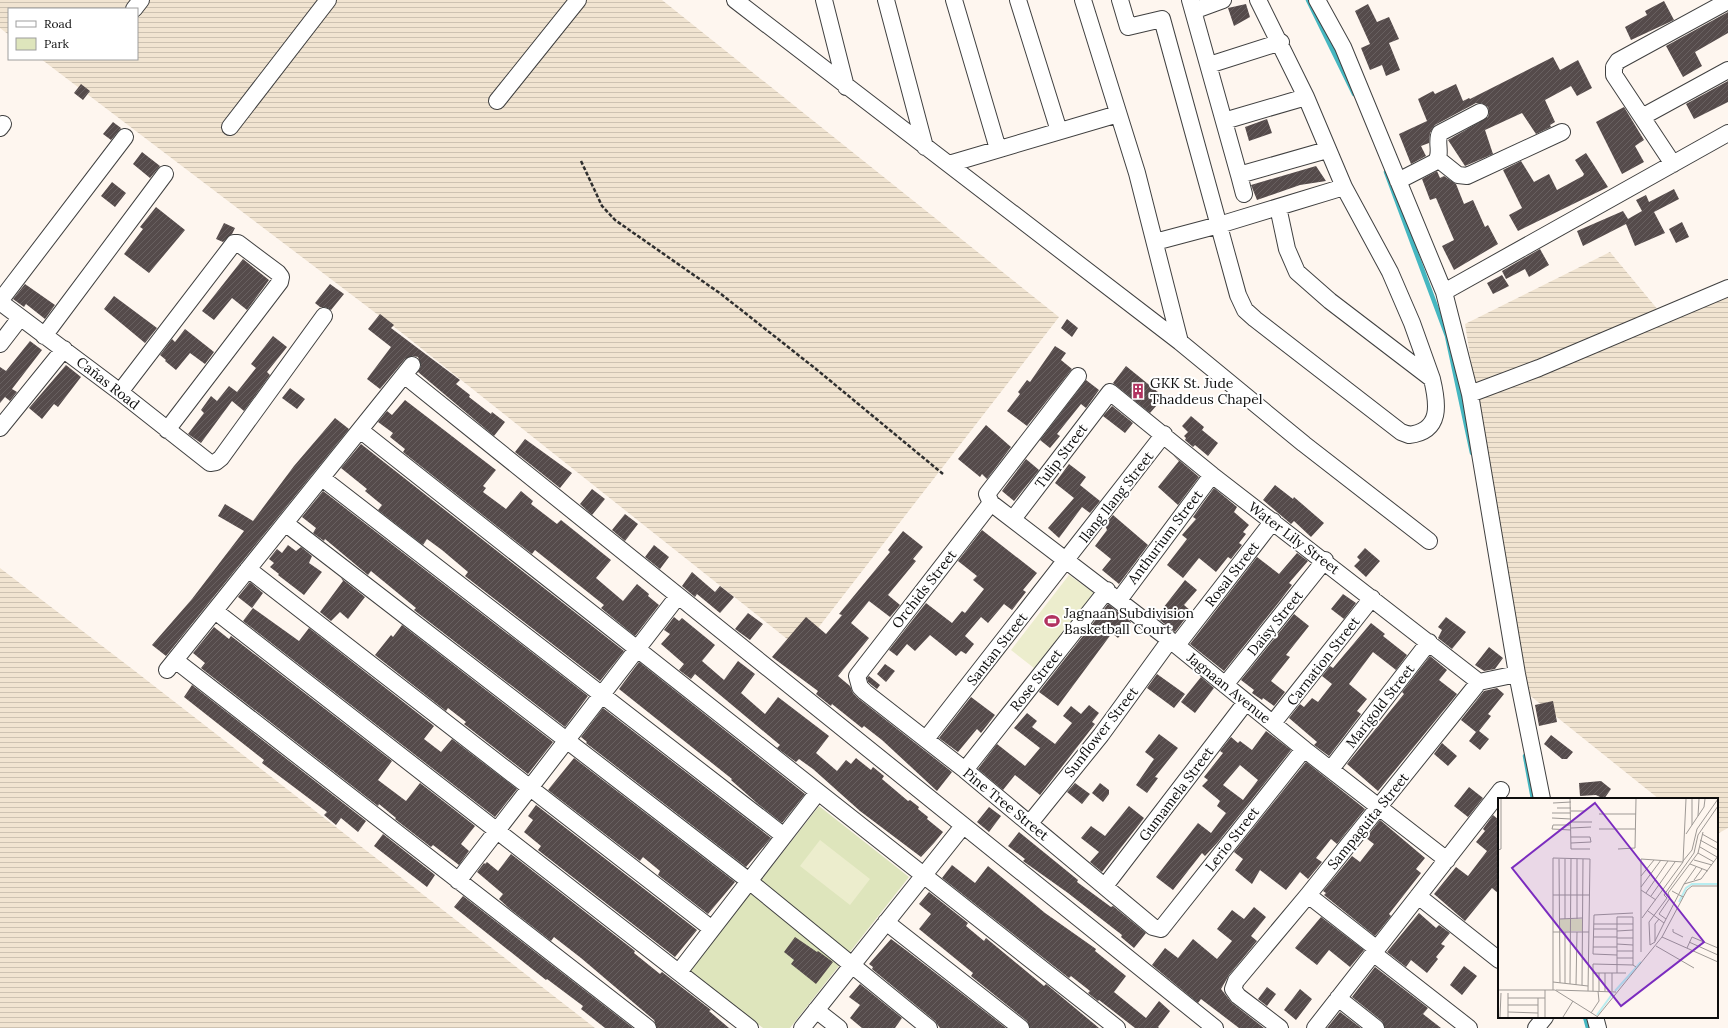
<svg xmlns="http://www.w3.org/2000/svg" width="1728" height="1028" font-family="Lora,serif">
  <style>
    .farmland { fill: url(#farmland-rules) }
    .park { fill: #dee5bc }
    .pitch { fill: #ecedcd }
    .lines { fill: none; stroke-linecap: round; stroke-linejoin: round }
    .stream { stroke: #46b7c1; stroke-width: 4.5 }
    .building { fill: url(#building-hatch); fill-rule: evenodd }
    .minor-casing { stroke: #404040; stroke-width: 18 }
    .path { stroke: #2f2f2f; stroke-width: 2.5; stroke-dasharray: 4 2; stroke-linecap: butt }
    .minor { stroke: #fff; stroke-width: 16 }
    .labels { text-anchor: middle; stroke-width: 4; stroke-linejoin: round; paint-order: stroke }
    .street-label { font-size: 14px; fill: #0d0d0d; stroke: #fff }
    .poi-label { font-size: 14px; fill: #0d0d0d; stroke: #fff; text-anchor: start }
    .inset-river { fill: none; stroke: #b8edf0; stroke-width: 2 }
    .inset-road { fill: none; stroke: #9e9995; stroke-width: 1 }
    .view { fill: #7b2cbf; fill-opacity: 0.15; stroke: #7b2cbf; stroke-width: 2 }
    .inset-edge { fill: none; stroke: #0d0d0d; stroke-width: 2 }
  </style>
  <defs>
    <pattern id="farmland-rules" width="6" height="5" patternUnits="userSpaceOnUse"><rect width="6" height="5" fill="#f1e4d1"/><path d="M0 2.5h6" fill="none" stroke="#cdc2b2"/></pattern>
    <pattern id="building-hatch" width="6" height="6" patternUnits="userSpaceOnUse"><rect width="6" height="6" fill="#554b4b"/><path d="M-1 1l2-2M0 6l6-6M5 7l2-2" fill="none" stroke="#686060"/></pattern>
  </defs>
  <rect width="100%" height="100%" fill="#fef6ef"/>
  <path class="farmland" d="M0,0H662L1059,317L801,650L402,333L41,59H137V9H9V35L0,28Z
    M1610,252L1659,311L1728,281V828L1717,834V799H1659L1523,690L1465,324Z
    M0,568L131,668L595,1028H0Z"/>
  <path class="park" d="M819,806L909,877L790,1028H763L690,971Z"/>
  <path class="pitch" d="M1069,575L1094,593L1034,668L1011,650Z
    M820,840L870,879L850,905L800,866Z"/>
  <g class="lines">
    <path class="stream" d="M1308,0L1354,94
      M1386,172L1447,336L1472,453
      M1525,756L1533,799
      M1585,1017L1588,1028"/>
  </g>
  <path class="building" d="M1664,1L1674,20L1631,40L1625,27L1647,15L1645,11Z
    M1246,4L1250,17L1234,26L1228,8Z
    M1368,4L1377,22L1389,17L1399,39L1389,43L1400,70L1386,76L1382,65L1370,70L1361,48L1370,44L1355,11Z
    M1728,12V33L1695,52L1702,66L1683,77L1666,46Z
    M1553,57L1560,70L1578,60L1592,88L1577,96L1571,86L1545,100L1555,122L1550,125L1551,127L1536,134L1522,113L1485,130L1493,154L1465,166L1448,140L1488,117L1489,113L1488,107L1481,103H1476L1435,125L1430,133L1429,143L1421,146L1426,156L1411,164L1399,134L1427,121L1418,99L1433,91L1435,94L1456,84L1463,101L1469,98L1470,99Z
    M1728,81V102L1694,119L1686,104Z
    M81,84L90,91L83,100L74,93Z
    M1624,107L1644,140L1635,146L1644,162L1622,174L1596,122Z
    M1267,119L1272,133L1249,141L1245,127Z
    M113,122L121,128L111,140L103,134Z
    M142,152L160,166L150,178L133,164Z
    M1586,153L1608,187L1518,231L1509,215L1522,208L1503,170L1521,161L1534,182L1549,174L1557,190L1583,176L1584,174L1575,160Z
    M1316,166L1326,181L1300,185L1257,200L1251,185Z
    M1437,171L1440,178L1444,176L1456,184L1464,204L1473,200L1485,227L1488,225L1498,244L1454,270L1442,246L1454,240L1436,198L1430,200L1422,179Z
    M112,182L126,193L115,207L101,196Z
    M1674,189L1679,199L1654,212L1665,233L1635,246L1626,224L1583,246L1577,231L1623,211L1628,219L1642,211L1636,200L1646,195L1649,202Z
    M156,207L185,230L149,273L124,254L143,229L140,227Z
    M1682,222L1689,237L1676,243L1669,229Z
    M224,223L235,228L232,234L223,242L216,239Z
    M1540,249L1549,265L1529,277L1525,269L1506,279L1502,271Z
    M243,259L269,280L247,310L232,298L214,320L202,311Z
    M1502,275L1509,286L1493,294L1487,283Z
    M25,284L55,305L45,319L26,304L24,307L13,299Z
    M330,284L344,294L331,310L325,307H320L315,303Z
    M114,296L157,328L145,343L104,309Z
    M380,314L394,325L391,328L460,380L456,384L470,395L469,397L491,414L492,412L505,422L494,436L418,372L421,366L418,357L413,356L405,359L380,389L367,379L391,347L368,329Z
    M1067,319L1078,328L1072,337L1061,328Z
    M185,329L214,352L205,364L190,353L176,370L165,361L166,360L160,355L172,339L175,342Z
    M273,336L287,347L267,372L270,375L244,411L232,401L201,443L188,434L204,413L201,410L211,396L217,401L229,386L237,392L256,368L251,364Z
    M30,341L42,350L12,389L17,392L10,401L5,397L0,403V367L6,371Z
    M1055,346L1066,353L1061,360L1072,369L1027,426L1007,411L1020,394L1018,392L1027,380L1030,382Z
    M66,365L81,377L58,407L54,404L42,419L29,408Z
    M1126,366L1164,397L1150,413L1113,383Z
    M1086,380L1099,390L1086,408L1081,404L1057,434L1060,436L1050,448L1040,440Z
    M290,388L305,399L297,409L282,398Z
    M405,400L496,470L483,486L486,488L483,492L506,509L521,491L533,501L531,504L557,524L561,520L611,560L596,578L623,601L637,584L649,594L648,596L659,605L635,636L601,608L604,605L535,550L532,554L403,452L405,449L390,437L393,433L378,422L387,411L392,415Z
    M1112,406L1133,423L1125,433L1103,416Z
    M1191,416L1204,427L1202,430L1218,443L1208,456L1195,445L1193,447L1185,440L1186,438L1184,436L1188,432L1182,426Z
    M335,418L349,429L166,656L152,645L192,599L244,531L218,516L225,504L253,521L294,466Z
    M986,425L1011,447L987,479L982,474L980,477L958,459Z
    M525,439L572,473L560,488L515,452Z
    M361,444L624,651L600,681L465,576L468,572L442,550L427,539L423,545L378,510L382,505L365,491L367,489L341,468Z
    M1173,455L1199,477L1178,505L1158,487L1179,461Z
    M1026,459L1039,470L1014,501L1002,491Z
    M1069,464L1086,477L1080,485L1100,501L1090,513L1082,507L1059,538L1048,528L1074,498L1055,483Z
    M1275,485L1293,499L1294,497L1324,523L1311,537L1294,521L1291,524L1263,500Z
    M1214,488L1237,507L1234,512L1249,525L1243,532L1246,534L1239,543L1242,545L1231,559L1228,557L1216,572L1199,558L1183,578L1167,565L1187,539L1182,535L1196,519L1193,517Z
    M592,489L605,499L592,515L580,504Z
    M323,491L588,696L565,727L414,610L416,608L371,571L368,575L325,539L324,541L313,533L316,528L302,517Z
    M625,514L638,524L625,541L612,530Z
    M1113,515L1148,545L1119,584L1102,570L1111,559L1095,546L1107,530L1105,525Z
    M982,530L1037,573L1023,590L1026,592L1012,610L1004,604L988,623L981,617L965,636L974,644L966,654L961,651L956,656L930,635L915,651L907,644L897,656L889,650L926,603L952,623L962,611L965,613L984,589L973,580L977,576L958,561Z
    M903,531L923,547L913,559L916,561L888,595L900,605L890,617L869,601L851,623L869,638L838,676L850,686L853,693L859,699L952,772L937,791L882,740L864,726L862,728L832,704L831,706L816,694L818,691L772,657L806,617L826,634L842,615L839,614L890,552L888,550Z
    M288,545L296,551L301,547L312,556L309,563L322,572L304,595L278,575L279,574L270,567L274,563L269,559L277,549L282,553Z
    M654,545L669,557L660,569L645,557Z
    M1365,548L1380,561L1366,577L1354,566L1360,560L1357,557Z
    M1297,553L1308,561L1289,583L1292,585L1279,602L1224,671L1190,644L1257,557L1279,574Z
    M692,572L715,592L720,586L734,597L720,613L697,594L695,597L682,586Z
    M341,578L365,597L348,619L340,612L331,621L320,612L343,581Z
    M1185,580L1197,590L1184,605L1191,611L1175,632L1156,617Z
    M250,582L263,593L252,608L238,597Z
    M1343,594L1356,603L1344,619L1331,609Z
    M1108,604L1131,622L1118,638L1112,633L1058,706L1039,692Z
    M253,608L299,641L309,628L434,726L424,739L441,752L452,739L517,789L495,817L243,621Z
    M748,613L763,624L750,640L735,629Z
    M1294,614L1309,626L1286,655L1290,657L1271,681L1285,692L1274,706L1263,698L1262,700L1252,693L1254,690L1241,680Z
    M674,617L679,621L682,618L715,645L702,661L724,680L738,661L755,674L741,693L765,714L778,697L829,736L816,753L837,771L846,760L851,764L856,758L871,770L873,767L884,776L882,779L908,801L910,800L919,807L918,809L928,817L927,819L943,832L934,843L921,857L860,811L813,769L799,759L796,762L777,748L780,745L695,674L691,679L679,670L684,664L661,644L670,634L664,630Z
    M1446,617L1466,632L1452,649L1438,638L1442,630L1438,627Z
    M1371,623L1385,634L1383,636L1407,655L1396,670L1373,652L1349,684L1367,699L1357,711L1361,714L1329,756L1314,745L1317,742L1289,718L1300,704L1304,707L1312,698L1318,702L1332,684L1322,676L1330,666L1333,668Z
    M402,625L553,742L528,774L464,724L466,722L448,708L446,711L375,655L391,635L393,637Z
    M214,627L229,639L231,636L392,761L378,780L406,801L420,783L475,826L461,844L469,851L459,865L433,845L431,847L395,819L396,818L379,804L378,806L201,668L205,663L193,653Z
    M1489,647L1503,658L1495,669L1484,671L1475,665Z
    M1430,656L1447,670L1439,680L1457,694L1378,791L1347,764L1404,694L1402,692Z
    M639,662L805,794L782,823L758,804L731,780L732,779L619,689Z
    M885,664L895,671L886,682L877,674Z
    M1157,674L1185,694L1174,708L1147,688Z
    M869,676L880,685L877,689L868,682L867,678Z
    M1201,677L1214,688L1195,713L1181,702Z
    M192,685L366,821L358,832L341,818L336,825L324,815L327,812L262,763L264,760L184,697Z
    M1497,688L1504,694L1488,714L1491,716L1479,731L1489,739L1480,750L1469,741L1476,732L1461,720L1484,691Z
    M971,697L995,715L981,733L977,729L958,752L939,738Z
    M1553,701L1557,722L1539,726L1535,705Z
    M1089,705L1099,713L1092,722L1095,724L1040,795L1015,775L1003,790L978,769L997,744L1025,766L1040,748L1014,728L1027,713L1037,721L1032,727L1055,744L1072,723L1063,716L1071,706L1081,714Z
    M603,708L771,838L746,867L586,743L587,742L581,737Z
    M1266,731L1291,750L1218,842L1205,856L1202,853L1173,890L1156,877L1198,823L1211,833L1226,813L1217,806L1220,801L1202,786L1208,780L1204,777L1223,753L1220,751L1231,737L1238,743L1240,741L1252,750ZM1240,765L1258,780L1243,800L1223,785Z
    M1159,734L1178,748L1155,777L1158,778L1147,793L1136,785L1154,759L1145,752Z
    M1551,735L1573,752L1567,759H1562L1544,744Z
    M1442,743L1457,756L1448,766L1434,754Z
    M574,758L735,882L708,914L658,875L660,871L643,857L640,861L548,790Z
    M1306,762L1365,809L1337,844L1331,839L1316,858L1322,862L1308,879L1300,872L1286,890L1260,870L1252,884L1235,870L1243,859L1234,852Z
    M1601,781L1611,789L1604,799L1596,795L1580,796L1579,783Z
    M1075,783L1090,794L1082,804L1067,792Z
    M1100,783L1109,790V794L1103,802L1092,793Z
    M1469,787L1483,798L1468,817L1454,806Z
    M536,805L697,930L675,957L538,850L541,846L524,832L533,820L528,816Z
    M1129,806L1144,818L1102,872L1090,862L1099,852L1081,838L1091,826L1105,836Z
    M989,807L1001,816L989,832L977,822Z
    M1493,815L1499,820V894L1492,888L1465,921L1434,894L1456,867L1468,876L1487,851L1476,842L1485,831L1483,829Z
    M1380,820L1425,858L1416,869L1421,873L1389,914L1391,916L1375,936L1324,895L1326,893L1323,891L1352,856L1360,862L1374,844L1366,838Z
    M1019,832L1078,880L1077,882L1111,907L1113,906L1146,933L1134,948L1121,937L1122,935L1068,893L1023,861L1025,859L1008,846Z
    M383,834L435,875L427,887L374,846Z
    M511,854L635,951L634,953L660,974L662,972L711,1010L709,1011L729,1028H657L654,1020L581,958L554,937L551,941L510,909L499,899L503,894L477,872L484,863L485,864L487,862L498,871Z
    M952,865L975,883L988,866L1045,913L1096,949L1095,951L1126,976L1114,992L1146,1018L1159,1001L1170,1011L1158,1027L1159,1028H1135L1099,1000L1098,1001L1088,993L1090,991L1071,976L1069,978L942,878Z
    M929,892L968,923L966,926L984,941L986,938L1044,986L1046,984L1099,1028H1030L1027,1021L971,976L973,973L919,929L931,914L919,904Z
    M463,896L570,979L633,1028H605L581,1009L583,1006L547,979L546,980L454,907Z
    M1254,907L1266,917L1251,936L1257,941L1229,975L1221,989L1232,1003L1264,1028H1239L1201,999L1198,1003L1152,965L1165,948L1178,958L1193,939L1217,959L1232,941L1217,929L1232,910L1244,919Z
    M1419,913L1436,928L1439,925L1450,933L1441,944L1445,946L1436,957L1438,959L1427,973L1411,960L1406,967L1387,952Z
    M1321,917L1364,950L1350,967L1329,950L1317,965L1295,948Z
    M795,937L817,952L818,951L833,962L816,984L791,964L794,960L784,952Z
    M891,939L907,951L1006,1028H940L935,1021L872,969L873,967L869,964Z
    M1464,966L1477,976L1462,995L1450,985Z
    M1375,967L1428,1008L1423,1014L1441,1028H1385L1382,1021L1352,997Z
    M860,984L902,1018L895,1028H862L850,1018L860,1005L849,997Z
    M1267,987L1276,994L1267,1006L1258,999Z
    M1300,989L1312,999L1296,1020L1284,1010Z
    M1340,1012L1361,1028H1327Z"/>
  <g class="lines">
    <g class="minor-casing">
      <path id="minor" d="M735,0L1180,342L1304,444L1429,541
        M824,0L846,87
        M886,0L925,147
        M954,0L998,149
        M1018,0L1059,131
        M1083,0L1137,173L1180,342
        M1120,0L1128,27L1162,19L1238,295L1245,310L1255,319L1401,432L1409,435C1442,431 1438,404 1432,379L1330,301L1297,272L1287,249L1278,207
        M1190,0L1239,175L1327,150
        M1317,0L1343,47L1444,292L1470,394L1517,674L1542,799
        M134,9L141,0
        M1193,11L1223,0
        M1209,65L1281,42
        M497,101L578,0
        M1642,117L1728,70
        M1224,121L1306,97
        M230,127L328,0
        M0,128L3,124
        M1438,159L1458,175L1467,176L1562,132
        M949,164L1118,114
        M1673,164L1614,75V67L1618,61L1728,1
        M1239,175L1244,194
        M1398,181L1435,162C1443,154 1435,142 1440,133L1480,112
        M1344,187L1390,272L1412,323L1432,379
        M1155,242L1219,225L1344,187L1306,97L1258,0
        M1444,292L1728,133
        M0,301L125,137
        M0,302L120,392L210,463L216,462L221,458L324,316
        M44,336L165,174
        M0,344L20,318
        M404,375L1215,1028
        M1078,376L987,494L991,503L1170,640L1304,749L1447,860
        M120,392L234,243H238L278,273L281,277L280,282L167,430
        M1470,394L1539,368L1728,288
        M0,428L64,349
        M360,430L1117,1028
        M322,478L784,836
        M991,503L857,676L860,687L865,692L965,770L1153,927L1161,929L1304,749
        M1013,519L1110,392L1212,475L1479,682
        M285,523L749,881L929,1028
        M248,569L712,929
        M1119,600L1212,475
        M215,611L750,1028
        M1177,645L1273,521
        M175,660L648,1028
        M167,670L412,365
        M1225,685L1325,560
        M1273,723L1372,598
        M926,739L1164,434
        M1331,769L1429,642
        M965,770L1107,590
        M1030,823L1101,735L1170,640
        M458,881L678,596
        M1105,886L1246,702
        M1308,895L1377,949
        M1418,896L1499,960
        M886,922L1021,1028
        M1373,953L1469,1028
        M679,972L818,792
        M1338,998L1376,1028
        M816,1010L839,1028
        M1595,1017L1598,1028
        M802,1028L963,826
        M1280,1028L1238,996L1233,989L1236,981L1308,895L1479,682L1517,674
        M1315,1028L1501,790
        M1536,1028L1545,1017"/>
    </g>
    <path class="path" d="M581,161L602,206L615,220L721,294L816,369L943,474"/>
    <use href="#minor" class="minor"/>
  </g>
  <defs>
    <g id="building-bare" transform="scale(1.2)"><path d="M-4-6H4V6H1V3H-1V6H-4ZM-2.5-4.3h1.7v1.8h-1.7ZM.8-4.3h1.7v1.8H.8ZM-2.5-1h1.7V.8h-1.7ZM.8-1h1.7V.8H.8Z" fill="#b13260" stroke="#fff" stroke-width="2.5" paint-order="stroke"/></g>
    <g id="stadium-bare" transform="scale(1.2)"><path d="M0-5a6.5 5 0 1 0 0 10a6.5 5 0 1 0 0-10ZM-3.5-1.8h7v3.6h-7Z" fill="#b13260" stroke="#fff" stroke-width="2.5" paint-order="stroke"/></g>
  </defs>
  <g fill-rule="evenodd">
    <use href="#building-bare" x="1138" y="391"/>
    <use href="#stadium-bare" x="1052" y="621"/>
  </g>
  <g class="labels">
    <g class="street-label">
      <text transform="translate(108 383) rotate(38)" y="5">Cañas Road</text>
      <text transform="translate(1061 456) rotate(-53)" y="5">Tulip Street</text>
      <text transform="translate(1116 497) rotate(-52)" y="5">Ilang Ilang Street</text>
      <text transform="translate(1165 537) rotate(-53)" y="5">Anthurium Street</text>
      <text transform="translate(1294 538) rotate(37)" y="5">Water Lily Street</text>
      <text transform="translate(1232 574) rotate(-52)" y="5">Rosal Street</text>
      <text transform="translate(924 589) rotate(-52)" y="5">Orchids Street</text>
      <text transform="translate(1275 623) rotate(-51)" y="5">Daisy Street</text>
      <text transform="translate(997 649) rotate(-52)" y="5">Santan Street</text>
      <text transform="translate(1323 661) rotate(-52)" y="5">Carnation Street</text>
      <text transform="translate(1036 680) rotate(-52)" y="5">Rose Street</text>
      <text transform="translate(1229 688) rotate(39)" y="5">Jagnaan Avenue</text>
      <text transform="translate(1380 706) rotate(-52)" y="5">Marigold Street</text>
      <text transform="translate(1101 732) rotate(-52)" y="5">Sunflower Street</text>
      <text transform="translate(1176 794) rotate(-53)" y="5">Gumamela Street</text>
      <text transform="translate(1006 804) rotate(39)" y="5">Pine Tree Street</text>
      <text transform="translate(1368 821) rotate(-51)" y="5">Sampaguita Street</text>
      <text transform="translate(1232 839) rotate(-52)" y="5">Lerio Street</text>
    </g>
    <g class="poi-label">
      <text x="1150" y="388">GKK St. Jude<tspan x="1150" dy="16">Thaddeus Chapel</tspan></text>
      <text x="1064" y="618">Jagnaan Subdivision<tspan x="1064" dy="16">Basketball Court</tspan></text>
    </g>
  </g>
  <g transform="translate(1498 798)">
    <rect width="220" height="220" fill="#fef6ef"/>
    <path d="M62,121H84V133H62Z" fill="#dee5bc"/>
    <path class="inset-river" d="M181,104L188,90L194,86H220M117,193L143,164M99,217L115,195"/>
    <path class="inset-road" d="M72,1L73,51H92M55,5L73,4M59,10H73M73,13H87M54,15H73M101,16H138M200,18L201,1M54,20L73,21M73,24H94M73,27H55L54,31L73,32M194,27V1M73,30L93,29M101,31H137M188,36L206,9L207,1M204,36L220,45M202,42L220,52M73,45L93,44L92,39H73M202,49L219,59M120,51L137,50L138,1M0,52L3,51V1M200,55L216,64M55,60V192M55,60L92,61M61,61L62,185M67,61V121M79,61V121M196,62L214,67M185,63L194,52L199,31L220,1M192,66L210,73M143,78L156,62M196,82L204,71M186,86L198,69M143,89L163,62M143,92L158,102M174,93L185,99M148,95L170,63M55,97H92M153,98L177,64M150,113L166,125L186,86L203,81L220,58M119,119H135V167M144,120L185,64L188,1M61,121L84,120M161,121L157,126V144L152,147L151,124L169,100L166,97L196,55L200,37L220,8M168,121L161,116L172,100L170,95L200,55L205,34M96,126H135M96,131H119M175,131V134L185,139M119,133L135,132M55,134H91M67,134V185M96,139H119M164,139L220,164M119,140H135M157,143L166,125M191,144L220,157M119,146L135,147M158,148L196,170M95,149H119M189,150L194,139L220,150M119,153H135M143,154V61L185,64M119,157L95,156L96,117L135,115M119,160H135M95,175H128M107,175V193M119,175V119M55,184L90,188M72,186L73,61M78,187L79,134M84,187L85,61M0,192H57L100,219M58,192L118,194M90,193L92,61M95,193V166L135,167L138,169M101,193V175M114,193V175M10,200H47M10,207H40M10,214L40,215M93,215L101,203L100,193M2,219L3,195M10,219V195M40,219V200M47,219V192M65,219L75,203M99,219L164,139L189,92L194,88H220"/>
    <path class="view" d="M97,5L206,144L123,208L14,70Z"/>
    <rect width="220" height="220" class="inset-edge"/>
  </g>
  <rect x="8" y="8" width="130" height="52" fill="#ffffff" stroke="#9e9e9e"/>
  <rect x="16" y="21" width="20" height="6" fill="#ffffff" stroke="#9e9e9e"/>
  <text x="44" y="28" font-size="12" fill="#0d0d0d">Road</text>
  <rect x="16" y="38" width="20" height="12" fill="#dee5bc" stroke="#9e9e9e"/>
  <text x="44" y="48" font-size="12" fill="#0d0d0d">Park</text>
</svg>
